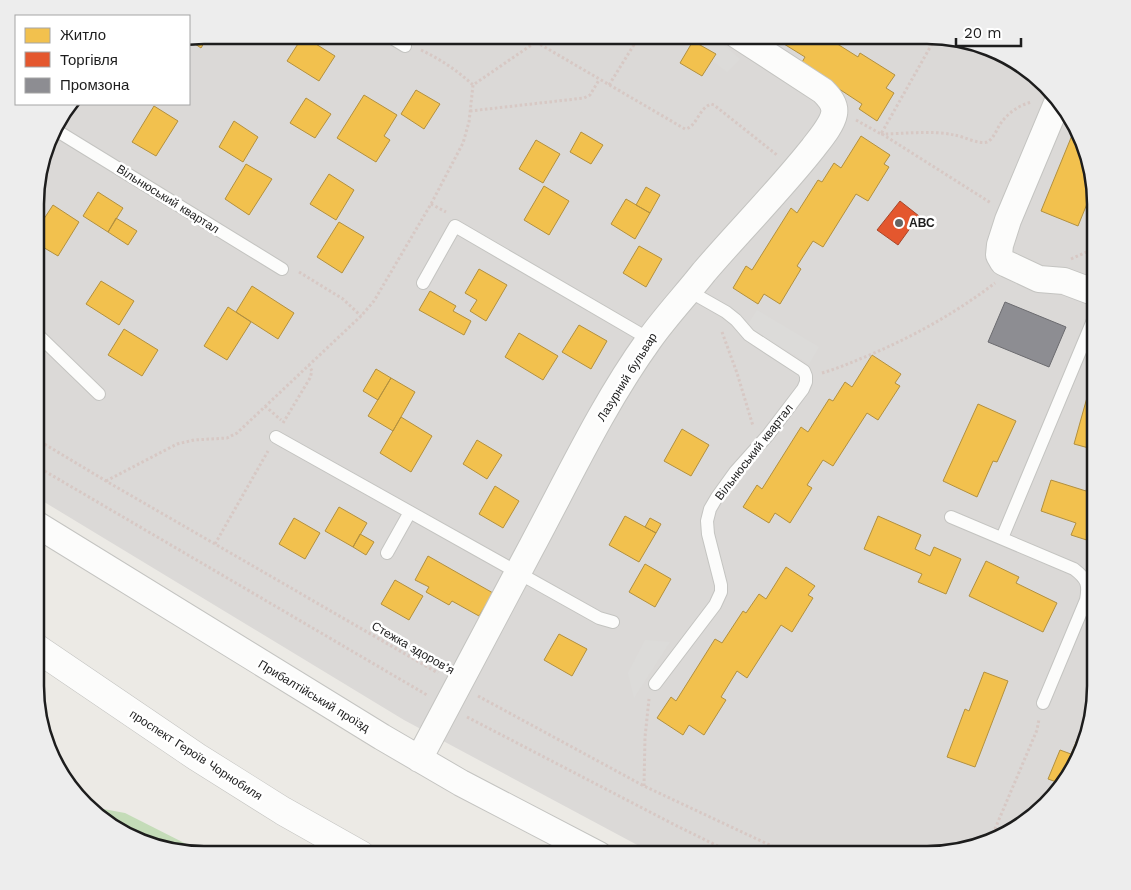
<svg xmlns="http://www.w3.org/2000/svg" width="1131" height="890" font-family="'Work Sans',sans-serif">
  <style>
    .residential { fill: #dbd9d7 }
    .forest { fill: #c4dcb8 }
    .parking { fill: #dcdbd9 }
    .homes { fill: #f2c14e; stroke: #b2903f }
    .shops { fill: #e4572e; stroke: #a84629 }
    .industry { fill: #8d8d92; stroke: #6b6b6f }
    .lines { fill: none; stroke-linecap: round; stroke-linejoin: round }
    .service-casing { stroke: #c4c4c1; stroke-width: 14 }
    .minor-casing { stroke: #c4c4c1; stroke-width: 28 }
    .tertiary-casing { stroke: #c4c4c1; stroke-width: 29 }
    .path { stroke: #d7c8c4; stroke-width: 3; stroke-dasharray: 2.5 2.5; stroke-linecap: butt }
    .service { stroke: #fcfcfb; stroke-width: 12 }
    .minor { stroke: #fcfcfb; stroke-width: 26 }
    .tertiary { stroke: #fcfcfb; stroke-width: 28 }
    .poi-dot { fill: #656563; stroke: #fff; stroke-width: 2 }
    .labels { text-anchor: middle; stroke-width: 5; stroke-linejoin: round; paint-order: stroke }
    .street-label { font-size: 12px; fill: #1d1d1d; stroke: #fff }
    .poi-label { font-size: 12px; font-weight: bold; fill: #1d1d1d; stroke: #fff; text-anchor: start }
    .rim { fill: none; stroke: #1d1d1d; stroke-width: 2.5 }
  </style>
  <rect width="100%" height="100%" fill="#eceae5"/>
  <path class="residential" d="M204,35H938L991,48L1039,77L1083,139L1096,204V697L1083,751L1054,798L992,842L927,855H656L404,720L36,497V182L58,120L71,104H189V38Z"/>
  <path class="forest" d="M87,806L125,813L208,855H193L139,842L92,813Z"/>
  <path class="parking" d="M679,35H712L740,59L727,72Z
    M757,310L819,347L809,364L747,326Z
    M645,640L670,642L634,698L628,673Z"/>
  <path class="homes" d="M204,35H209L201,48L189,40V38Z
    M451,35H468L463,43Z
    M835,35L831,40L858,57L860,53L895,75L886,88L894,93L877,121L859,109L862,104L801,64L805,57L771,36Z
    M303,36L335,56L319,81L287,61Z
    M693,41L716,54L702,76L680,63Z
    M416,90L440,104L424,129L401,114Z
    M364,95L397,115L384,136L390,140L376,162L337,138Z
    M306,98L331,114L315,138L290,123Z
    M154,106L178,121L156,156L132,142Z
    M234,121L258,137L243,162L219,147Z
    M1075,128L1083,139L1093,189L1078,226L1041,211Z
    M581,132L603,145L591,164L570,152Z
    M861,136L890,155L884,164L889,167L868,201L856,194L823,247L813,241L797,266L801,269L780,304L764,294L758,304L733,288L746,266L752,270L791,208L797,213L818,180L822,182L834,163L841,168Z
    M536,140L560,154L543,183L519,169Z
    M246,164L272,179L249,215L225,199Z
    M329,174L354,190L336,220L310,204Z
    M544,186L569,201L549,235L524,220Z
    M646,187L660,195L650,213L636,205Z
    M98,192L123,208L108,232L83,216Z
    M626,199L650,213L635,239L611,224Z
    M53,205L79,222L58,256L36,243V231Z
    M116,218L137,231L128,245L108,232Z
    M339,222L364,237L342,273L317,257Z
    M639,246L662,259L646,287L623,273Z
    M479,269L507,285L486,321L470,311L477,300L465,293Z
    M101,281L134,301L119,325L86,304Z
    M252,286L294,313L278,339L236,312Z
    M430,291L456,306L453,311L471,321L464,335L419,310Z
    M228,307L251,322L227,360L204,346Z
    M579,325L607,341L591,369L562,352Z
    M124,329L158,350L142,376L108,355Z
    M519,333L558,356L543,380L505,357Z
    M872,355L901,374L895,383L900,386L878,420L867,413L833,466L823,460L807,485L812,488L790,523L775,513L769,523L743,507L757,485L762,489L801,427L808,432L829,399L833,401L845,382L852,387Z
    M376,369L391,378L378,400L363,391Z
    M391,378L415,392L393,431L368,416Z
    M1088,394L1096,396V450L1074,444Z
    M978,404L1016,421L997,462L993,461L977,497L943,481Z
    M401,417L432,436L411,472L380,453Z
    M682,429L709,445L691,476L664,461Z
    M477,440L502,455L487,479L463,464Z
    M1051,480L1086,491L1088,483L1096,486V543L1071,535L1076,523L1041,511Z
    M495,486L519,501L503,528L479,514Z
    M339,507L367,523L353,547L325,531Z
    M625,516L656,533L639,562L609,545Z
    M878,516L921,535L915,549L930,556L934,547L961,559L946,594L918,582L922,574L864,549Z
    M294,518L320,533L305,559L279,544Z
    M650,518L661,524L656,533L645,527Z
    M360,534L374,542L366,555L353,547Z
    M428,556L493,593L479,616L452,601L449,605L426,592L429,587L415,580Z
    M986,561L1019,577L1016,583L1057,603L1043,632L969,596Z
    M645,564L671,579L655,607L629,592Z
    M786,567L815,586L808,595L813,598L792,632L781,625L747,678L737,671L721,697L726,700L704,735L689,725L683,735L657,718L671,697L676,701L715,639L722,643L743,611L746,613L759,594L766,599Z
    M395,580L423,596L409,620L381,604Z
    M559,634L587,649L572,676L544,660Z
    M984,672L1008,681L975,767L947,757L965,709L969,711Z
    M1093,702H1094L1083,751L1062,784L1048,779L1060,750L1071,754Z"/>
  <path class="shops" d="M900,201L919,216L898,245L877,230Z"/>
  <path class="industry" d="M1005,302L1066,327L1049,367L988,342Z"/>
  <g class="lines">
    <g class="service-casing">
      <path id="service" d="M387,35L405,46
        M54,129L282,269
        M423,283L455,226L649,339
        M36,333L99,394
        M276,437L599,618L613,622
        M951,517L1074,569C1087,579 1089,584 1086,600L1043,703
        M1002,538L1096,313
        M387,553L410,512
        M655,684L715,605L721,592V585L708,534L707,521L710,509L717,497L735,472L768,435L803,389L806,382V376L804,371L749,335L736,320L726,312L689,291"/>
    </g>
    <g class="minor-casing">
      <path id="minor" d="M1057,103L1008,220L1000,245L999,255L1003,262L1007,264L1039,279L1064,281L1096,293
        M36,524L382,737L461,783L599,855
        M419,759C456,688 494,617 532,546C569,477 603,404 649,340C666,316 686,295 704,272C740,230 779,191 813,148C819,140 832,125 834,114C836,105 829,97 823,91L737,35"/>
    </g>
    <g class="tertiary-casing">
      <path id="tertiary" d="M35,647L197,757L283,811L361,855"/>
    </g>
    <path class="path" d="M536,42L685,129C697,127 698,109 711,104L714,105L777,155
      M421,50C440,59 458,71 473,85
      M609,85L640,35
      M470,111L584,98L590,95L599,80
      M67,117L77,104
      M856,120L881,134L937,35
      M881,134C903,134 932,130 954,135C963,136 979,145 987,142C994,139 997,128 1001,123C1008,113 1019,105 1032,102
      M882,134L991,203
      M431,204L446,212
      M1071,259L1096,248
      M299,272L343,299L361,316
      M722,332L737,373L753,426
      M822,373C839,368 855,361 872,354C916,335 957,312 995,283
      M265,406L281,420
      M283,423L310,378L312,371L309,365
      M36,439L106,481L438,673
      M36,466L427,695
      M106,481L177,444L194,440L227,438L237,433L361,316L374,301L381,289L431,204L463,143L469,122L473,85L546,35
      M215,544L268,451
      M478,696L644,786L791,855
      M467,717L675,825L736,855
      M644,786L645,737L649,699
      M989,843L1037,730L1039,719"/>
    <use href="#service" class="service"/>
    <use href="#minor" class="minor"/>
    <use href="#tertiary" class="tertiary"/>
  </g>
  <circle class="poi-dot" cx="899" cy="223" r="5"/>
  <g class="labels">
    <g class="street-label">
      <text transform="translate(168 199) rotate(32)" y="4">Вільнюський квартал</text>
      <text transform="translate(627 377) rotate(-58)" y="4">Лазурний бульвар</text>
      <text transform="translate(754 452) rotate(-52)" y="4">Вільнюський квартал</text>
      <text transform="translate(413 648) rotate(30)" y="4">Стежка здоров’я</text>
      <text transform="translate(314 696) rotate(31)" y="4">Прибалтійський проїзд</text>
      <text transform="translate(196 755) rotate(33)" y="4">проспект Героїв Чорнобиля</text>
    </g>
    <g class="poi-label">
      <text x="909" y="227">АВС</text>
    </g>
  </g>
  <path d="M0 0H1131V890H0ZM204 44H927A160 160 0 0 1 1087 204V686A160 160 0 0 1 927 846H204A160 160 0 0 1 44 686V204A160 160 0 0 1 204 44Z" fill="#ededed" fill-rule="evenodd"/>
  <path class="rim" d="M204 44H927A160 160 0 0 1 1087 204V686A160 160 0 0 1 927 846H204A160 160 0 0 1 44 686V204A160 160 0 0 1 204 44Z"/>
  <rect x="15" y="15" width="175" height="90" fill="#ffffff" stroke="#a5a5a5"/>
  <rect x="25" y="28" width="25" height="15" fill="#f2c14e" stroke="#a5a5a5"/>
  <text x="60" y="40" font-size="15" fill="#1d1d1d">Житло</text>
  <rect x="25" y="52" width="25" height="15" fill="#e4572e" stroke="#a5a5a5"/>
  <text x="60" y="65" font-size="15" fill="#1d1d1d">Торгівля</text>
  <rect x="25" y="78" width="25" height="15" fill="#8d8d92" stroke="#a5a5a5"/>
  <text x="60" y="90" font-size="15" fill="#1d1d1d">Промзона</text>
  <path d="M956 38v8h65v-8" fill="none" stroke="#1d1d1d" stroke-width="2.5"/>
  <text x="964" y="38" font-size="15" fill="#1d1d1d" stroke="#ffffff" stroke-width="4" paint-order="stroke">20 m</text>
</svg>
